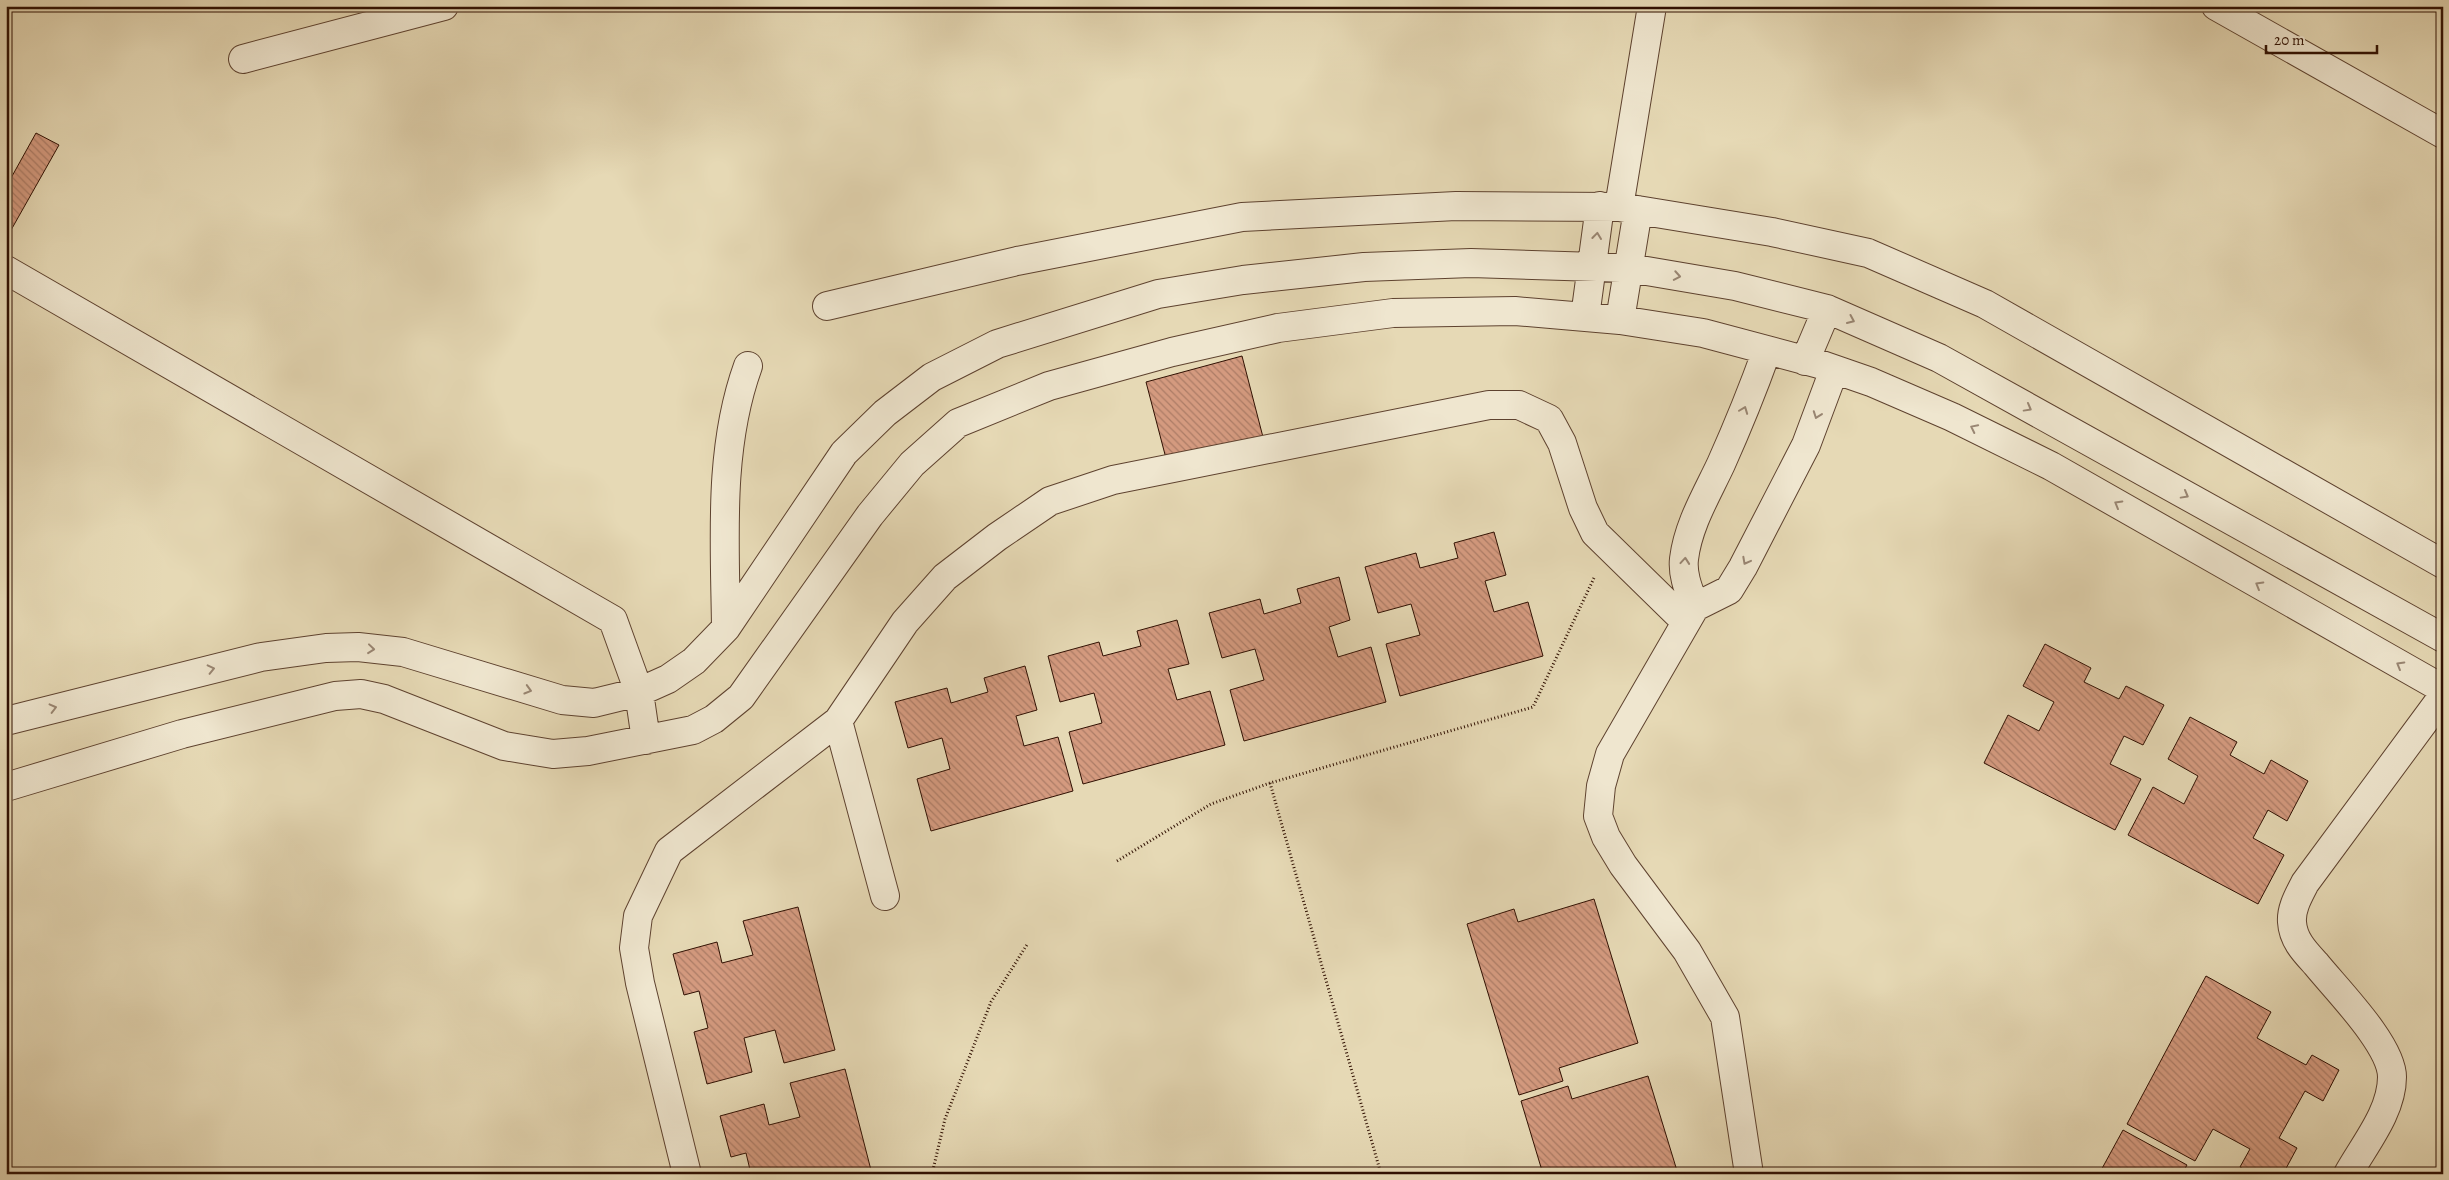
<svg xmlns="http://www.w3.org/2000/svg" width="2449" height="1180" font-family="Alegreya,serif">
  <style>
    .building { fill: url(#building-back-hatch); stroke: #301002 }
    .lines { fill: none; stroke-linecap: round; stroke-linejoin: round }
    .minor-casing { stroke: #5e422f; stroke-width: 30 }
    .path { stroke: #301002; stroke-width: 3; stroke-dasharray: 1 2.5; stroke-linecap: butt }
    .minor { stroke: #efe6cf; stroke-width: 28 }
    .oneway { stroke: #998673 }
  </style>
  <defs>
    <pattern id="building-back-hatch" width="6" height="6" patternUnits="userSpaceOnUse" patternTransform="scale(1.25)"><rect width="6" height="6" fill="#d49a7f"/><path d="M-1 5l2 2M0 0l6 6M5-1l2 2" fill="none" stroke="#ac7c66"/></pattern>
  </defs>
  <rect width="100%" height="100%" fill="#e6d9b5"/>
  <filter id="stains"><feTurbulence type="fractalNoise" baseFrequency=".004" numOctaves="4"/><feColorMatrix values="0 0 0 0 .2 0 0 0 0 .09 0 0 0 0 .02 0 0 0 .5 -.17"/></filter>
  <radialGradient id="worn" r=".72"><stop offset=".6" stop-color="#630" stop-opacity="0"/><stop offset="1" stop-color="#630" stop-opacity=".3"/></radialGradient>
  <path class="building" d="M36,133L59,145L6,239V187Z
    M1242,356L1264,441L1168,466L1146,382Z
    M1494,532L1506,575L1485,581L1494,612L1528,602L1543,656L1400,696L1386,644L1420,635L1411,604L1378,613L1365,567L1416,553L1420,568L1458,558L1454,543Z
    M1339,577L1350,620L1329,627L1338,657L1371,647L1386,702L1244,741L1230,690L1264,680L1255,649L1222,658L1209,613L1260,599L1264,614L1301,603L1297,589Z
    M1177,620L1189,664L1168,669L1177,700L1210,691L1225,745L1083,784L1069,732L1102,723L1094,693L1060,702L1048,656L1099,642L1103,656L1141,646L1137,631Z
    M2045,644L2091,668L2084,682L2119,699L2126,686L2164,705L2143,745L2124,736L2110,764L2141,779L2115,830L1984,763L2008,715L2039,731L2054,702L2023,686Z
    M1025,666L1037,710L1016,716L1024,746L1058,737L1073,791L931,831L917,779L950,769L942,738L908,748L895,702L947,688L951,703L988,692L984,678Z
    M2190,717L2237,742L2230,755L2264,774L2271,760L2308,781L2287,821L2268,810L2253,838L2284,855L2258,904L2128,835L2153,787L2184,804L2198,776L2168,759Z
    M1594,899L1638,1043L1559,1068L1563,1081L1519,1095L1467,924L1514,909L1518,922Z
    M798,907L835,1050L784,1063L775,1030L744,1038L752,1072L707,1084L694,1032L708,1028L699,991L684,995L673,954L717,942L722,963L753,955L743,921Z
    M2206,976L2271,1012L2257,1038L2306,1065L2312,1055L2339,1070L2323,1101L2305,1091L2279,1138L2297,1148L2283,1174H2252L2240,1167L2250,1149L2213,1129L2195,1161L2127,1124Z
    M845,1069L872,1174H751L746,1153L731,1157L720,1116L764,1104L769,1125L800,1117L790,1083Z
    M1648,1076L1678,1174H1543L1521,1101L1568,1086L1572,1099Z
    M2123,1130L2187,1165L2182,1174H2099Z"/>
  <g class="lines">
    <g class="minor-casing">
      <path id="minor" d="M2216,6L2443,134
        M243,59L444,6
        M1619,207L1652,6
        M6,270L613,620L639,692L646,740
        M827,306L1017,261L1242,217L1456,206L1619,207L1772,232L1868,253L1985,304L2443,564
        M1585,317L1600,206
        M1620,320L1638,210
        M1805,361L1827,309
        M1695,607C1690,593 1682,576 1684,559C1688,525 1707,494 1721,464C1738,426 1753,389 1767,350
        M726,628C725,540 718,449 748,366
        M6,721L261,657L326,648L358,647L403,652L562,700L594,703L639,692L668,679L694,661L726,628L844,453L885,413L932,377L997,344L1158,294L1243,280L1364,267L1471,263L1629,268L1735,286L1827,309L1939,358L2443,638
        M838,721L885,896
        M6,787L182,734L335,696L361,694L384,699L504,746L553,754L588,751L693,730L714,719L741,697L870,515L912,464L958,423L1049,386L1172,352L1278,328L1393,313L1515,311L1620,320L1703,333L1819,364L1871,382L1952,417L2051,466L2443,689
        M687,1174L640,983L634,948L638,916L669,851L838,721L905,622L945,577L997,537L1050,501L1113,480L1489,405H1519L1549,419L1562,443L1583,508L1595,533L1686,622
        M1749,1174L1725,1017L1687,951L1623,865L1606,837L1598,816L1601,786L1610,754L1695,607L1729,590L1743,567L1806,445L1834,370
        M2348,1174C2364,1145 2392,1112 2392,1077C2392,1045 2337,990 2316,964C2305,952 2293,940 2292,922C2291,908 2299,895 2305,883L2443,696"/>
    </g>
    <path class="path" d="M1270,783L1381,1174
      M1117,861L1211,804L1270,783L1533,707L1594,578
      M932,1174L945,1119L991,1002L1028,943"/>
    <use href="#minor" class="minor"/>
  </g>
  <defs><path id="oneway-chevron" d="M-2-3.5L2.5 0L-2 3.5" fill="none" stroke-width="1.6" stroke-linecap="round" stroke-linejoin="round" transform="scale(1.25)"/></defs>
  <g class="oneway">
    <use href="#oneway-chevron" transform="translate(1597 236) rotate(-83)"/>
    <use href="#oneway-chevron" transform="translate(1677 276) rotate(10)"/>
    <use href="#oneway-chevron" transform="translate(1851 320) rotate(24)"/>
    <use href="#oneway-chevron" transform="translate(2028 408) rotate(29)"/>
    <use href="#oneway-chevron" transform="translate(1744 410) rotate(-69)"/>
    <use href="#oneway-chevron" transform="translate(1817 415) rotate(110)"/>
    <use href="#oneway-chevron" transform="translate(1974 428) rotate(-154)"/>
    <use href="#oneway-chevron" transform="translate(2185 495) rotate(29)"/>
    <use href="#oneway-chevron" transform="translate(2118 504) rotate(-150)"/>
    <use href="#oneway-chevron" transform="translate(1685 561) rotate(-85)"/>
    <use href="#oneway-chevron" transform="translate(1746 561) rotate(118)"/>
    <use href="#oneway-chevron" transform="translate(2259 585) rotate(-150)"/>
    <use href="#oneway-chevron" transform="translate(371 649) rotate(6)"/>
    <use href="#oneway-chevron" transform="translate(2400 665) rotate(-150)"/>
    <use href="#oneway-chevron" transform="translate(211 669) rotate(-13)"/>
    <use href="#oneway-chevron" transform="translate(528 690) rotate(16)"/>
    <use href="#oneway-chevron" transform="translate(53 708) rotate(-14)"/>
  </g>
  <rect width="2449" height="1180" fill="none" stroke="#e6d9b5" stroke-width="25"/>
  <rect x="8" y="8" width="2434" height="1165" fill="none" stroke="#301002" stroke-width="2.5"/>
  <rect x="12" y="12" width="2424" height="1155" fill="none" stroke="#301002"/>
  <path d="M2266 45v8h111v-8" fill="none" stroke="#301002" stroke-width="2.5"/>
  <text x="2274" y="45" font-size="15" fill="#301002" stroke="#efe6cf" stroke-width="4" paint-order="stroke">20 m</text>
  <rect width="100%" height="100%" filter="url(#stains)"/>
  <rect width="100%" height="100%" fill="url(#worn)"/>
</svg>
